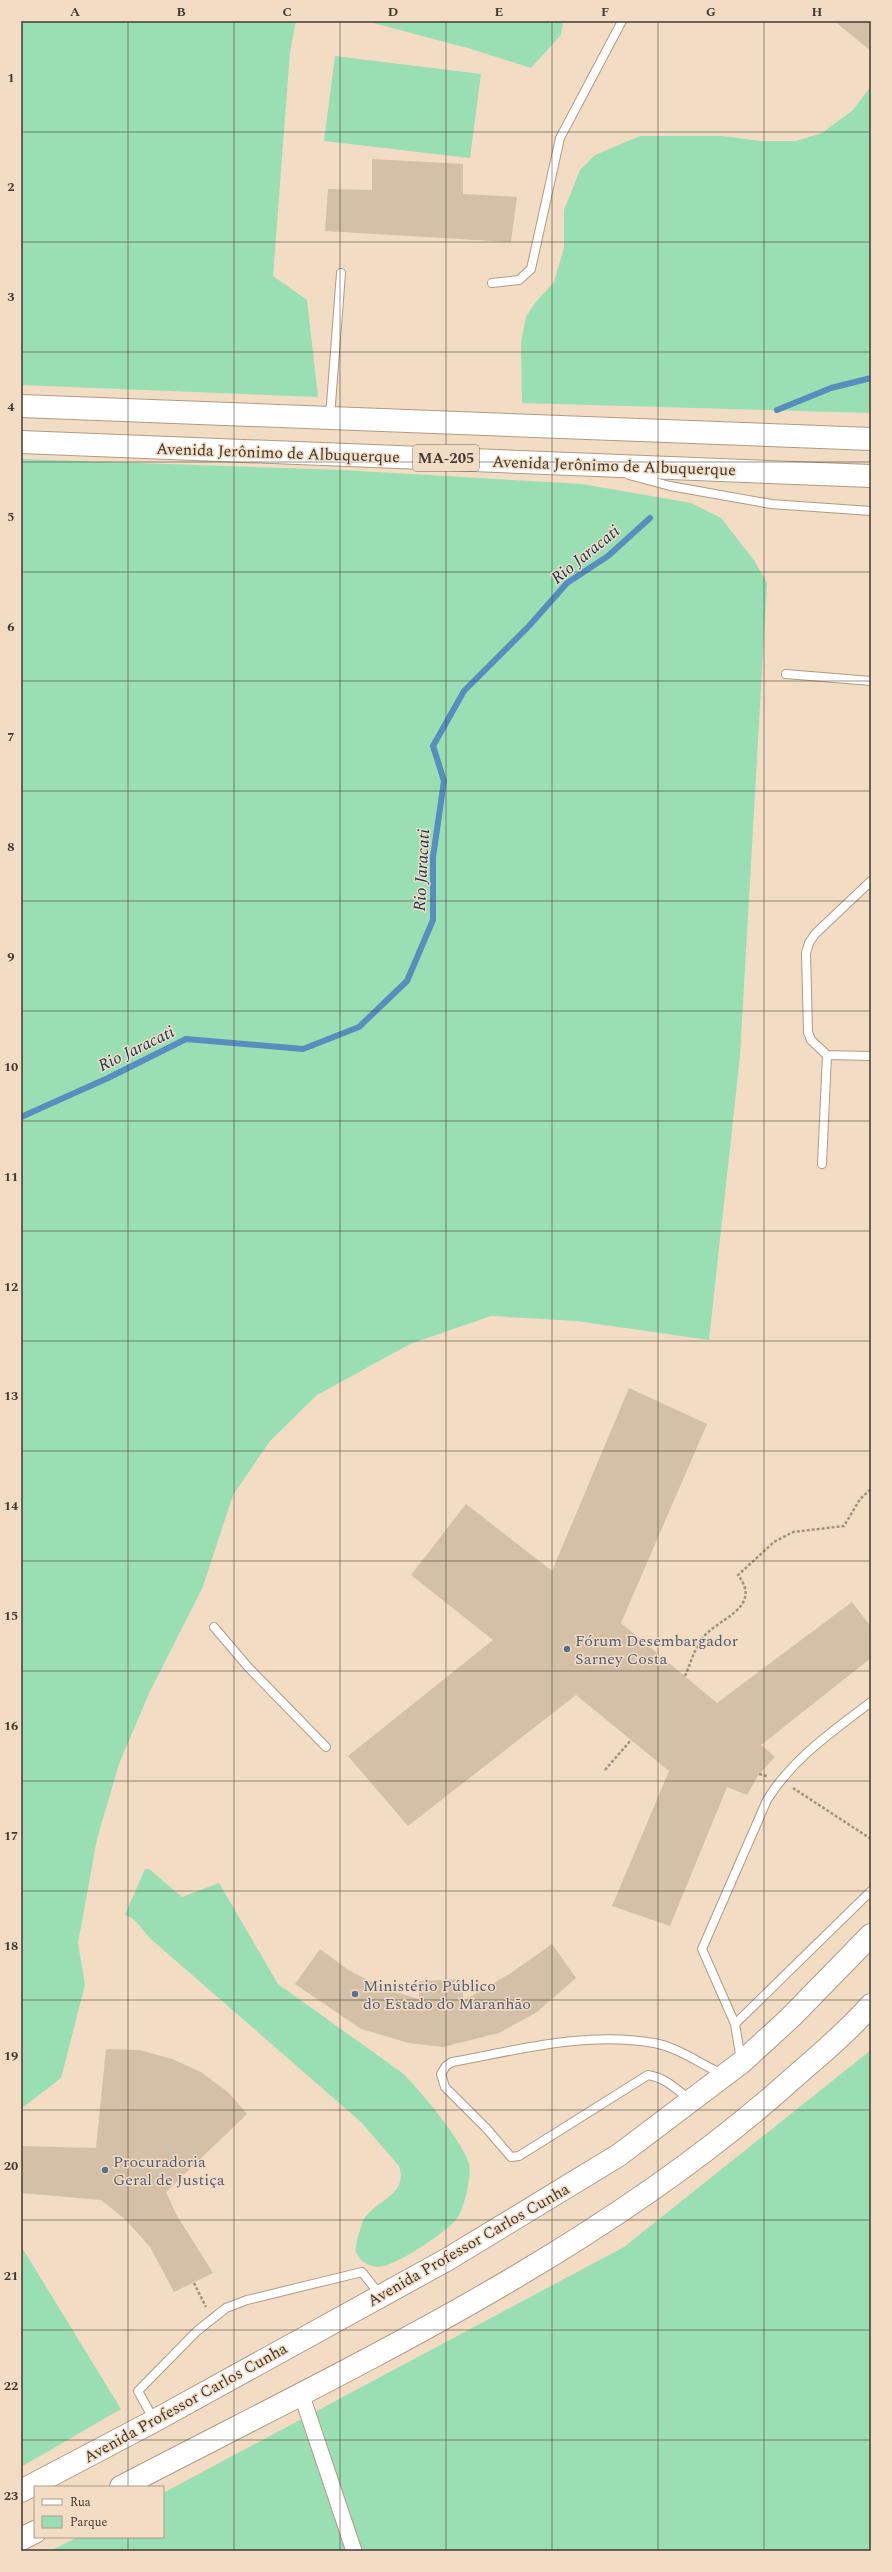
<svg xmlns="http://www.w3.org/2000/svg" width="892" height="2572" font-family="Spectral,serif">
  <style>
    .green { fill: #9adeb4 }
    .lines { fill: none; stroke-linecap: round; stroke-linejoin: round }
    .stream { stroke: #568fbd; stroke-width: 6 }
    .building { fill: #d3c0a7 }
    .lane-casing { stroke: #af9b84; stroke-width: 10 }
    .street-casing { stroke: #af9b84; stroke-width: 17 }
    .primary-casing { stroke: #af9b84; stroke-width: 24 }
    .path { stroke: #a29281; stroke-width: 2.5; stroke-dasharray: 3 2; stroke-linecap: butt }
    .lane { stroke: #fff; stroke-width: 8 }
    .street { stroke: #fff; stroke-width: 15 }
    .primary { stroke: #fff; stroke-width: 22 }
    .grid { fill: none; stroke: #423930; stroke-width: 1; stroke-opacity: 0.55 }
    .service-dot { fill: #5c6f8a; stroke: #f2dcc4; stroke-width: 1.5 }
    .labels { text-anchor: middle; stroke-width: 3; stroke-linejoin: round; paint-order: stroke }
    .shield { fill: #f2dcc4; stroke: #776a5c; stroke-width: 1 }
    .shield-label { font-size: 15px; font-weight: bold; fill: #423930 }
    .street-label { font-size: 16px; fill: #423930; stroke: #f2dcc4 }
    .service-label { font-size: 16px; fill: #4e5e75; stroke: #f2dcc4; text-anchor: start }
    .water-label { font-size: 17px; font-style: italic; fill: #0c3958; stroke: #f2dcc4 }
    .neatline { fill: none; stroke: #423930; stroke-width: 1.5 }
    .grid-label { font-size: 13px; text-anchor: middle; font-weight: bold; fill: #423930 }
  </style>
  <rect width="100%" height="100%" fill="#f2dcc4"/>
  <path class="green" d="M21,21H296L290,52L273,276L307,300L318,397L21,385Z
    M366,21H563L561,35L531,68L471,49Z
    M335,56L481,74L470,158L324,141Z
    M871,86V413L522,403L521,342L526,317L535,303L554,282L564,248V210L580,170L595,155L640,136H723L760,141H796L822,133L853,110Z
    M21,459L341,470L582,484L691,503L721,518L754,560L767,583L740,1056L709,1340L576,1321L491,1316L410,1344L317,1395L270,1441L233,1495L202,1589L150,1691L119,1764L97,1839L78,1943L85,1985L61,2078L21,2109Z
    M145,1869H149L182,1897L219,1883L278,1984L401,2072C418,2087 464,2143 469,2164C472,2175 464,2208 458,2217C449,2231 396,2266 379,2267C371,2267 360,2262 357,2254C354,2249 357,2242 358,2237C360,2231 361,2225 364,2219C376,2200 409,2195 399,2166L361,2122L152,1940C142,1931 138,1919 125,1915Z
    M871,2050V2551H50L78,2537H163V2493L624,2247Z
    M21,2246L121,2409L21,2467Z"/>
  <g class="lines">
    <path class="stream" d="M777,410L831,388L871,378
      M21,1117L108,1078L186,1039L303,1049L359,1027L407,981L433,920V857L444,781L433,746L464,691L529,626L567,583L608,556L650,518"/>
  </g>
  <path class="building" d="M834,21H871V51Z
    M372,159L463,164V194L517,197L511,242L325,231L328,189L372,190Z
    M629,1388L707,1424L621,1623L717,1703L852,1602L871,1627V1658L761,1745L775,1757L759,1774L747,1795L727,1787L670,1926L612,1906L669,1771L576,1695L408,1826L348,1756L493,1640L411,1575L466,1504L552,1571Z
    M552,1944L576,1978L537,2012L499,2033L443,2047L409,2043L361,2029L295,1984L320,1949L347,1969L382,1988L419,1999V1981L463,1979V2001L511,1973Z
    M106,2049L140,2050L172,2059L201,2072L229,2093L247,2114L166,2192L176,2214L213,2273L174,2292L150,2247L126,2220L101,2200L21,2193V2146L96,2148Z"/>
  <g class="lines">
    <g class="lane-casing">
      <path id="lane" d="M492,283L519,280L531,269L560,138L622,21
        M330,417L341,273
        M629,475L670,486L771,504L871,511
        M786,674L871,681
        M871,881L815,934L809,943L806,953L808,1032L811,1040L827,1055L871,1056
        M822,1164L827,1055
        M214,1627L248,1667L326,1747
        M735,2024L871,1891
        M741,2060L735,2024L702,1949L767,1800C793,1758 833,1731 871,1702
        M690,2100C676,2089 666,2078 648,2075L519,2156L511,2157L487,2129L445,2087L441,2074L446,2066L452,2062C518,2050 587,2031 654,2043C677,2047 701,2064 722,2074
        M154,2420L138,2391L197,2331L226,2308L247,2300L362,2272L380,2295"/>
    </g>
    <g class="street-casing">
      <path id="street" d="M301,2393L354,2551"/>
    </g>
    <g class="primary-casing">
      <path id="primary" d="M21,406L871,439
        M21,442L871,476
        M121,2487C347,2369 590,2257 782,2088C812,2061 844,2036 871,2005
        M21,2491L154,2421L448,2259L619,2155L742,2062L791,2017L871,1935
        M21,2539L35,2532"/>
    </g>
    <path class="path" d="M685,1676C690,1665 694,1650 701,1640C716,1618 764,1609 738,1575L774,1542L793,1532L844,1526L860,1499L871,1489
      M605,1770L631,1740
      M759,1774L767,1776
      M793,1788L871,1839
      M194,2283L206,2307"/>
    <use href="#lane" class="lane"/>
    <use href="#street" class="street"/>
    <use href="#primary" class="primary"/>
  </g>
  <path class="grid" d="M128,21V2487M234,21V2551M340,21V2551M446,21V2551M552,21V2551M658,21V2551M764,21V2551M21,132H871M21,242H871M21,352H871M21,462H871M21,572H871M21,681H871M21,791H871M21,901H871M21,1011H871M21,1121H871M21,1231H871M21,1341H871M21,1451H871M21,1561H871M21,1671H871M21,1781H871M21,1891H871M21,2000H871M21,2110H871M21,2220H871M21,2330H871M21,2440H871M128,2537V2551"/>
  <g class="service-dot">
    <circle cx="567" cy="1649" r="4"/>
    <circle cx="355" cy="1994" r="4"/>
    <circle cx="105" cy="2170" r="4"/>
  </g>
  <g class="labels">
    <rect class="shield" x="413" y="445" width="66" height="26" rx="3"/>
    <g class="shield-label">
      <text x="446" y="463">MA-205</text>
    </g>
    <g class="street-label">
      <text transform="translate(278 452) rotate(2)" y="6">Avenida Jerônimo de Albuquerque</text>
      <text transform="translate(614 465) rotate(2)" y="6">Avenida Jerônimo de Albuquerque</text>
      <text transform="translate(468 2244) rotate(-30)" y="6">Avenida Professor Carlos Cunha</text>
      <text transform="translate(185 2402) rotate(-29)" y="6">Avenida Professor Carlos Cunha</text>
    </g>
    <g class="service-label">
      <text x="575" y="1646">Fórum Desembargador<tspan x="575" dy="18">Sarney Costa</tspan></text>
      <text x="363" y="1991">Ministério Público<tspan x="363" dy="18">do Estado do Maranhão</tspan></text>
      <text x="113" y="2167">Procuradoria<tspan x="113" dy="18">Geral de Justiça</tspan></text>
    </g>
    <g class="water-label">
      <text transform="translate(585 554) rotate(-39)" y="6">Rio Jaracati</text>
      <text transform="translate(421 870) rotate(-87)" y="6">Rio Jaracati</text>
      <text transform="translate(136 1048) rotate(-26)" y="6">Rio Jaracati</text>
    </g>
  </g>
  <rect width="892" height="2572" fill="none" stroke="#f2dcc4" stroke-width="44"/>
  <rect x="34" y="2486" width="130" height="52" fill="#f2dcc4" stroke="#ac9b89"/>
  <rect x="42" y="2499" width="20" height="6" fill="#ffffff" stroke="#ac9b89"/>
  <text x="70" y="2506" font-size="12" fill="#423930">Rua</text>
  <rect x="42" y="2516" width="20" height="12" fill="#9adeb4" stroke="#ac9b89"/>
  <text x="70" y="2526" font-size="12" fill="#423930">Parque</text>
  <rect x="22" y="22" width="848" height="2528" class="neatline"/>
  <g class="grid-label">
    <text x="75" y="16">A</text>
    <text x="181" y="16">B</text>
    <text x="287" y="16">C</text>
    <text x="393" y="16">D</text>
    <text x="499" y="16">E</text>
    <text x="605" y="16">F</text>
    <text x="711" y="16">G</text>
    <text x="817" y="16">H</text>
    <text x="11" y="82">1</text>
    <text x="11" y="191">2</text>
    <text x="11" y="301">3</text>
    <text x="11" y="411">4</text>
    <text x="11" y="521">5</text>
    <text x="11" y="631">6</text>
    <text x="11" y="741">7</text>
    <text x="11" y="851">8</text>
    <text x="11" y="961">9</text>
    <text x="11" y="1071">10</text>
    <text x="11" y="1181">11</text>
    <text x="11" y="1291">12</text>
    <text x="11" y="1400">13</text>
    <text x="11" y="1510">14</text>
    <text x="11" y="1620">15</text>
    <text x="11" y="1730">16</text>
    <text x="11" y="1840">17</text>
    <text x="11" y="1950">18</text>
    <text x="11" y="2060">19</text>
    <text x="11" y="2170">20</text>
    <text x="11" y="2280">21</text>
    <text x="11" y="2390">22</text>
    <text x="11" y="2500">23</text>
  </g>
</svg>
